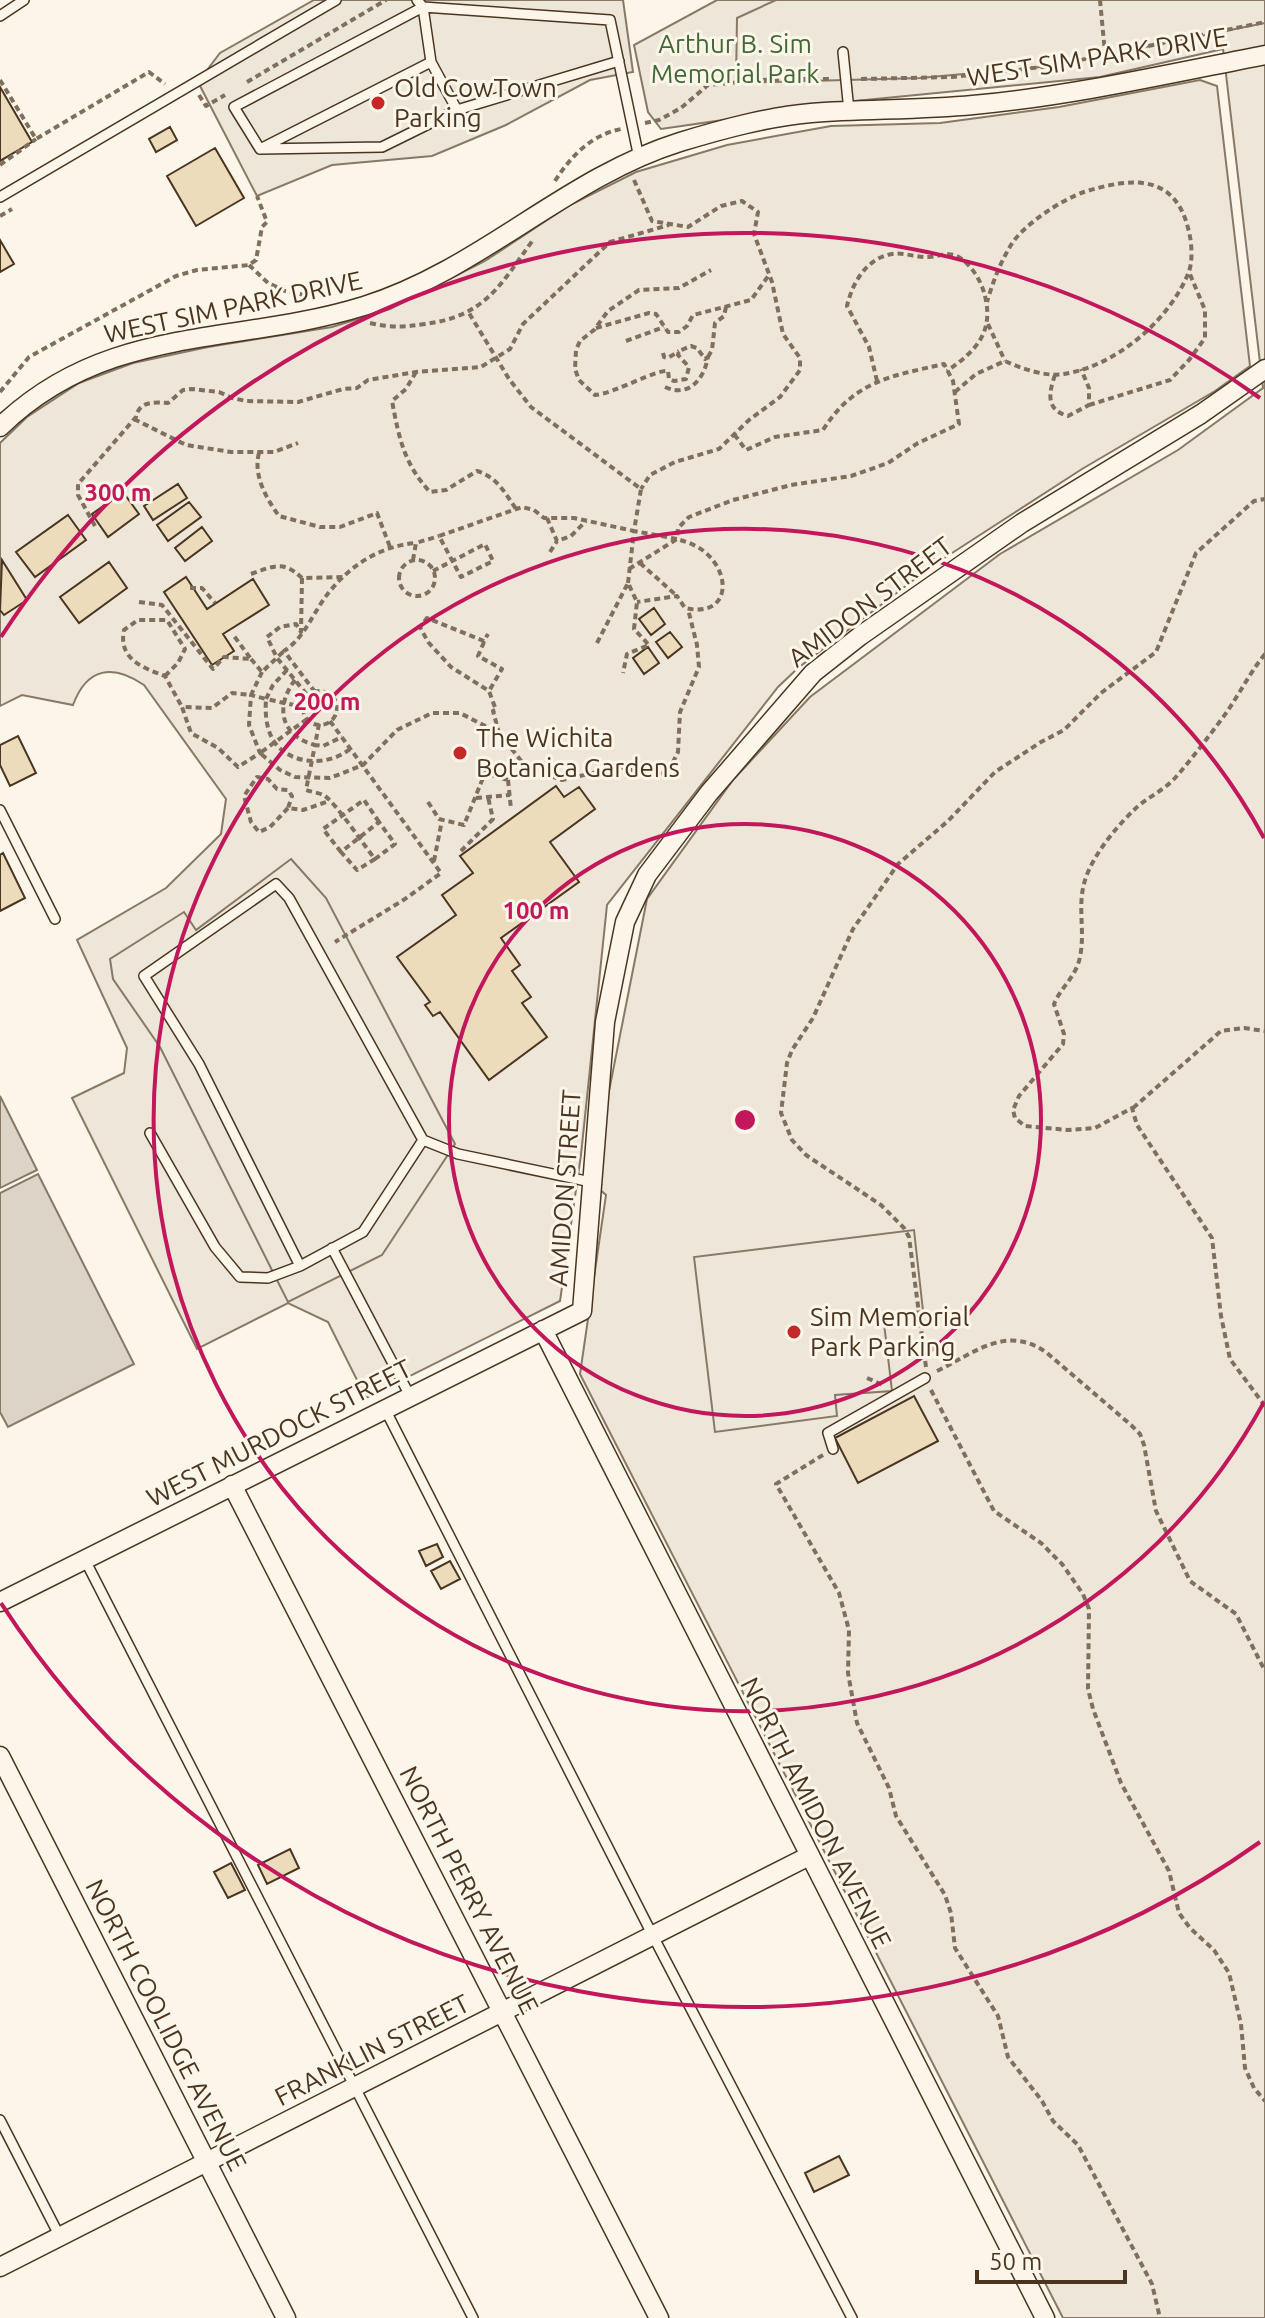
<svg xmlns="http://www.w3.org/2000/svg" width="1265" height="2318" font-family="Ubuntu,sans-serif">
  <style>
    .green { fill: #ede6d9; stroke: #887966; stroke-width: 2 }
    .parking { fill: #ede7d9; stroke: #887966; stroke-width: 2 }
    .water { fill: #dcd4c6; stroke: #887966; stroke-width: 2 }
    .building { fill: #ecdcbc; stroke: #4a3520; stroke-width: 2 }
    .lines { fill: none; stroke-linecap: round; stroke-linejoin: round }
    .lane-casing { stroke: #4a3520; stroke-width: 12 }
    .street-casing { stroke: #4a3520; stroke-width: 21 }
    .path { stroke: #7f6f5c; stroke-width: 4; stroke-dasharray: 6 4; stroke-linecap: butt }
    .lane { stroke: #fbf6e9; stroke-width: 9 }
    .street { stroke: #fbf6e9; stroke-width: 18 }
    .ring { fill: none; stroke: #c2185b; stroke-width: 4 }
    .poi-dot { fill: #c62828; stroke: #fbf6e9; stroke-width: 3 }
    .labels { text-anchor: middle; stroke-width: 6; stroke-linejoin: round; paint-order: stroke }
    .park-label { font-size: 26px; fill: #436837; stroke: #fbf6e9 }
    .street-label { font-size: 26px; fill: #4a3520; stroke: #fbf6e9 }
    .poi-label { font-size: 26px; fill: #4a3520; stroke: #fbf6e9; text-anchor: start }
    .centre { fill: #c2185b; stroke: #fbf6e9; stroke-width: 4 }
    .ring-label { font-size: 24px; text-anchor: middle; font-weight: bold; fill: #c2185b; stroke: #fbf6e9; stroke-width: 6; stroke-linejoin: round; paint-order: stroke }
  </style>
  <rect width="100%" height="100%" fill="#fbf6e9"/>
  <path class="green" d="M717,0H1265V2318H1063L580,1374L606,1195L591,1182L647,899L733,780L810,697L1000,554L1178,450L1263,388L1223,49L1100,77L855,101L661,129L648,112L634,45Z
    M1200,80L1217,86L1250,366L1215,391L1082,469L932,566L798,668L778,687L607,905L581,1155L560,1301L366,1398L328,1322L288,1303L197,1349L72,1098L124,1073L127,1048L77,940L166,888L221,834L226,799L144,685C113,664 87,667 73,705L22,695L0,706V443L27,417L79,383L133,363L208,347L332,327L390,309L485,261L570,205L636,172L727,145L831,126L940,123L1059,107Z"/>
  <path class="parking" d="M314,0H623L633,72L590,80L506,125L432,156L332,165L257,196L198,82L220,53Z
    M776,0H1265V23L1051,66L920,78L736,83L737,18Z
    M291,859L326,898L455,1144L382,1255L288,1302L160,1047L113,979L110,959L184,912L196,930Z
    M914,1230L923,1311L883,1315L892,1391L835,1395L837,1416L715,1432L694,1257Z"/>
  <path class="water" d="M0,1096L37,1170L0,1188Z
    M38,1174L134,1364L8,1427L0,1412V1193Z"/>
  <path class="building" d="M0,87L32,142L0,161Z
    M170,127L177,140L156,152L149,139Z
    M215,148L244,198L196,226L167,176Z
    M0,240L14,264L0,272Z
    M178,484L187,498L153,520L144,506Z
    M123,492L139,514L108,537L92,514Z
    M189,502L201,517L168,541L157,525Z
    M68,515L86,540L35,577L16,552Z
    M202,527L212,541L185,561L175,548Z
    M2,560L27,600L4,615L0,610Z
    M109,562L127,588L79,623L60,597Z
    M186,577L207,609L253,579L269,605L223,634L234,651L212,665L164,592Z
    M654,608L665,624L651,635L639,619Z
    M670,632L682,647L668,658L656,642Z
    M648,647L659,663L644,674L633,658Z
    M18,736L36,773L10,786L0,765V745Z
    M556,786L564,797L579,787L595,809L550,842L579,882L501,938L520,965L512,971L531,997L522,1003L547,1037L489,1080L440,1012L433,1016L425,1005L430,1002L397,957L456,915L442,895L473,873L460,856Z
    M3,853L25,898L0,911V855Z
    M914,1396L938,1441L858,1483L835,1438Z
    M437,1544L443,1557L426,1566L419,1551Z
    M450,1561L460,1579L441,1589L431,1571Z
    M290,1849L299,1868L267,1884L258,1865Z
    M231,1863L245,1890L228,1898L214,1872Z
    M839,2156L849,2175L814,2192L805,2173Z"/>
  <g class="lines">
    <g class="lane-casing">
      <path id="lane" d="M417,0L423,7L431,62
        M0,16L24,0
        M843,52L849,111
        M457,110L619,61
        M260,149L382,147L457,110L431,62L260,149L234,107L423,7L610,20L639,158
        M0,197L336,0
        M0,810L55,919
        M150,1133L215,1247L240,1277L268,1278L300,1266
        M423,1140L363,1232L300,1266L199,1064L144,976L276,884L289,898L423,1140L458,1154L591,1182
        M332,1248L410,1396
        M385,1409L653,1936L852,2318
        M833,1449L828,1433L925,1378
        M85,1560L473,2318
        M0,2120L60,2237"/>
    </g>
    <g class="street-casing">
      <path id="street" d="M0,427C107,323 235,346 364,306C480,270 565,178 680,142C723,129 767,117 811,113C865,109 919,110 973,105C1071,96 1168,74 1265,55
        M543,1330L1045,2318
        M232,1485L659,2318
        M0,1602L582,1311L605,1022L625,922L647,875L709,793L813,673L860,636L1022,523L1201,414L1265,369
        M0,1756L286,2318
        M0,2267L809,1856"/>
    </g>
    <path class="path" d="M1100,0L1105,53
      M861,79L952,77L1051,66L1265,22
      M0,80L36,139L149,72L165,84
      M247,82L386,0
      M199,95L206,106L225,95
      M645,123L659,120L681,108L708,85L775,79H832
      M0,165L36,139
      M634,180L652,221L688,227L721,206L742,201L758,212L754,234L772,282L783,334L800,358V370L780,397L749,420L719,449L675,462L650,475L641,489
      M555,181C571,156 591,135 621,129
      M0,216L12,209
      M249,265L268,283L285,291L319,298
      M370,323C392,328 404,327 425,324C486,316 500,285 533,240
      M988,324L1005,361
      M596,328L649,313L656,314L668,332H679L687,326L693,315L751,300L769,275
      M626,341L664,327
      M663,353L664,357L668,358L679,351
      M708,357L712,350L715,323L724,316L726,307
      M416,372L406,389L392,401C399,438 404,464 430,492L446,490L477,471C497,477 505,493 516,509
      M1055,375C1049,392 1045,410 1068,416L1089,405V388L1081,369
      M877,381L869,347L847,306C852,284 866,258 892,254C904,252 917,258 929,257C942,256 951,250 963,260C974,269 982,283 985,296C994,332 976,351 947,371
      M665,387C689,398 704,379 708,357L705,359L697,348L691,346L679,351L678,355L689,367L686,379L674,381L669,379L668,371C656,369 616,393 595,395L579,380L575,369L576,350L580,341L594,330L608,311L639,290L679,288L711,270
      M0,392L29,357L176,276L197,270L249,265L256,260L262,227L267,222L257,196
      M955,392L976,374L1005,361C1023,369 1045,377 1064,374C1115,366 1168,322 1188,274C1193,263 1192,244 1189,232C1176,173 1132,177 1084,192C1061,200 1023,225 1011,245C1000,263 993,282 987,302
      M1089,405L1170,380L1189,360L1205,338V310L1189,272
      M134,419L186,445L231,452H274L298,443
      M259,453C253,475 266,498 279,516L320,527H340L377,513L390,547
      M547,518L557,541L571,536L586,521
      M95,526L78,495V484L136,417C139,401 154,402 168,403L183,390L192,389L219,392L232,398L246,401L298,402L343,389L357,388L368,380L416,372L481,367L510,349L523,324L610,242L669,225
      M550,552L557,541
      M413,560L416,543L439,536
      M399 578a18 18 0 1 1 36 0a18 18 0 1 1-36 0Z
      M640,563L677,596
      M629,569L677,539C687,542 697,545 706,553C733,577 728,618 685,608L677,596L637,602
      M433,571L485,544L493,561L461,577L439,536L522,507L534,510L544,518H574L634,531L641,489L531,407L509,379L469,313
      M251,574C274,566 283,560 302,578L345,577
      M302,578L301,632L296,624L280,627L267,637L277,658L308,696
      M628,583L634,531L677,539L678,528L689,517L733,500L791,485L851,476L888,463L918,443L959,424L953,381L944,364C891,376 854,381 823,430L775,437L746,450L734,434
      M190,588H202L215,603
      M139,602L162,605L213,669L224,657L251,659L234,636
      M484,642L478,656L502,669L489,691
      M597,643L628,583L637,602L634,629L649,645L627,654L623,673
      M1265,654C1248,675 1237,699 1221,720C1206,740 1191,760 1175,778C1163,791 1148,797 1136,808C1118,825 1098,849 1088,872C1075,902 1086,927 1080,957C1076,977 1061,987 1054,1004L1064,1034L1063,1044L1019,1096L1013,1110L1015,1118L1025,1126L1068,1130L1095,1128L1132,1108L1137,1125L1212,1238L1221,1316L1230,1359L1265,1406
      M251,659L262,672L284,651
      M287,670L273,685L266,699L303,707
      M262,672L251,695L232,693L212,708L182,707L191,733L218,748L238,767L260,753L249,725L251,695L266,699C265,714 266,730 275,743C293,766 329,766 350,749
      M165,676L178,663L185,649L167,620H138L124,630C118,659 143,668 165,676L182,707
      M295,680C275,706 280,736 315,745L306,790C312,792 320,793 325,796C338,806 363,844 375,859L395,844L379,822L341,852L357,870L375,859
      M303 708a17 17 0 1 1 34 0a17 17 0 1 1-34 0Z
      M315,692L284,651C305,638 314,610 330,591C352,564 381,546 416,543
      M307,719L260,753L280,770L295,777L330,778L363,765L397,730L432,713H460L499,733L493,711L496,710L489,691L451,667L428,642L420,627L427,618L484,641L488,634
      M330,721L441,873L405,899L335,942
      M319,724L315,745L323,746L342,737
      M499,733L526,767L562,780L619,767L652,775L664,773L672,764L678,752L680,712L699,667L697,645L688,609
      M508,780L511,809
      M476,798L510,795
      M428,802L439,819L464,825L485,773L508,780L526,767
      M288,808L270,827L259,832L251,822L244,796L257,777L268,779L277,789L288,790L292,796L288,808L303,810L329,801
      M461,851L493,819L488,797
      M341,852L323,829L364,800L379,822
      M434,861L442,820
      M1133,1108L1221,1031L1244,1028L1265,1031
      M926,1367L909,1237L904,1228L881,1205L806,1155L792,1140L781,1113L787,1063L792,1050L813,1018L853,929L898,864L948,821L995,772L1041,742L1064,730L1101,693L1156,652L1196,553L1254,501L1265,499
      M937,1371C976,1352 1007,1324 1047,1353L1131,1425L1140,1434L1144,1445L1156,1511L1190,1581L1236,1614L1265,1671
      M867,1378L883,1385
      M931,1390L994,1511L1041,1543L1062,1564L1083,1594L1089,1609L1088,1689L1093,1709L1121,1783L1169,1871L1179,1913L1190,1928L1214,1950L1229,1973L1241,2024L1245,2068L1254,2088L1265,2101
      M823,1455L776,1484L839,1593L849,1630L848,1673L857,1723L889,1788L896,1816L945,1895L951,1913L955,1948L998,2016L1008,2057L1042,2101L1053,2121L1078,2145L1152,2284L1160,2318"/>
    <use href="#lane" class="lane"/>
    <use href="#street" class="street"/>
  </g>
  <g class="ring">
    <circle cx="745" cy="1120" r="296"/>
    <path d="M1264 1402A591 591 0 1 1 1264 838"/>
    <path d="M1260 1842A887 887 0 0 1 1 1603M1 637A887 887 0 0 1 1260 398"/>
  </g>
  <g class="poi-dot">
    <circle cx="378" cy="103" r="8"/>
    <circle cx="460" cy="753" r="8"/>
    <circle cx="794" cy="1332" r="8"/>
  </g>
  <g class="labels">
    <g class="park-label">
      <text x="735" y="53">Arthur B. Sim<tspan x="735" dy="30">Memorial Park</tspan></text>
    </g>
    <g class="street-label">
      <text transform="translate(1097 57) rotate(-9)" y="9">WEST SIM PARK DRIVE</text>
      <text transform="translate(233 307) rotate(-12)" y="9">WEST SIM PARK DRIVE</text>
      <text transform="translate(870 602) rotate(-37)" y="9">AMIDON STREET</text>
      <text transform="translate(565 1188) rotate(-86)" y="9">AMIDON STREET</text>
      <text transform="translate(279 1433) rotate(-27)" y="9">WEST MURDOCK STREET</text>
      <text transform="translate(816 1813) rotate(63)" y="9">NORTH AMIDON AVENUE</text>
      <text transform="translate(469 1890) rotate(63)" y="9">NORTH PERRY AVENUE</text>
      <text transform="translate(166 2025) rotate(63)" y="9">NORTH COOLIDGE AVENUE</text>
      <text transform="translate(372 2050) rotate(-27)" y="9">FRANKLIN STREET</text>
    </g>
    <g class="poi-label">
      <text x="394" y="97">Old CowTown<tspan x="394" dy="30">Parking</tspan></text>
      <text x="476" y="747">The Wichita<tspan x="476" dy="30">Botanica Gardens</tspan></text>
      <text x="810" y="1326">Sim Memorial<tspan x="810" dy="30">Park Parking</tspan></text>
    </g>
  </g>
  <circle cx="745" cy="1120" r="12" class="centre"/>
  <g class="ring-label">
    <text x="118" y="501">300 m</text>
    <text x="327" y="710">200 m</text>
    <text x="536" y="919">100 m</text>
  </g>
  <path d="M977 2270v12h148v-12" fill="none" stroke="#4a3520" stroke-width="4"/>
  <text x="989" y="2270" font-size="24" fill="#4a3520" stroke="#fbf6e9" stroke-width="6" paint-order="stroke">50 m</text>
</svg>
